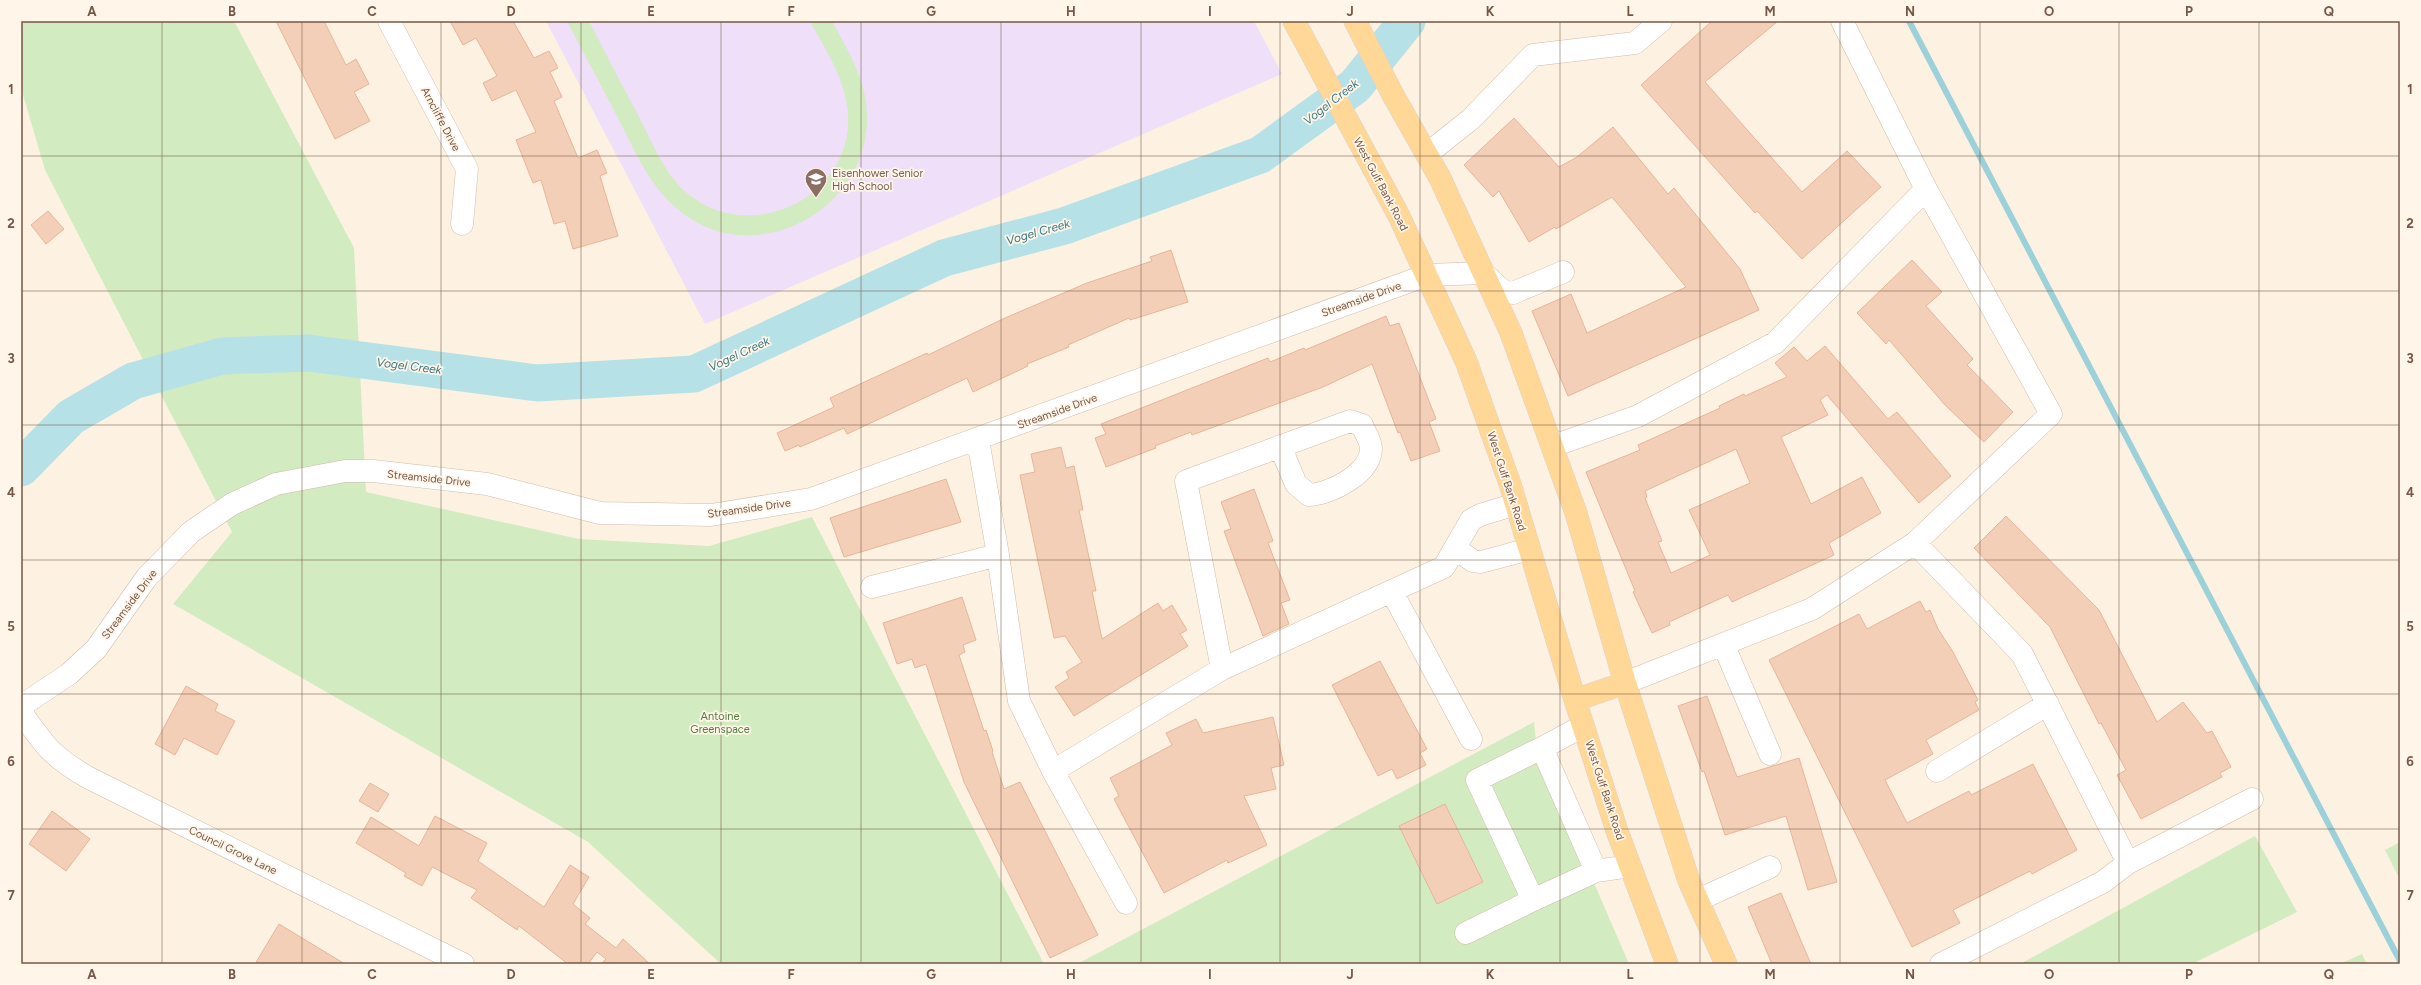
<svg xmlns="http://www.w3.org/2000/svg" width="2421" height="985" font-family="Figtree,sans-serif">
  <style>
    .education { fill: #efdff9 }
    .green { fill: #d2ebc0 }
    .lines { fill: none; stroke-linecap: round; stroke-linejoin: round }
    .stream { stroke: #9cd1da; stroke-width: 6 }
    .river { stroke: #b6e1e7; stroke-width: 37 }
    .building { fill: #f4cfb8; stroke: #e7b598; fill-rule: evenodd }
    .minor-casing { stroke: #d1bbab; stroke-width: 23 }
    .major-casing { stroke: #dbd3cf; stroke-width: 23 }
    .minor { stroke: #fff; stroke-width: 22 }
    .major { stroke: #ffd797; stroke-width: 22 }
    .grid { fill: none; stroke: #765747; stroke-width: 1; stroke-opacity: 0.55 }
    .labels { text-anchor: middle; stroke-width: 3.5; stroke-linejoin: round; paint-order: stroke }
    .street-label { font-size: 11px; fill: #765747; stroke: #fff6e9 }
    .education-label { font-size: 11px; fill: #785e54; stroke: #fff6e9; text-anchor: start }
    .park-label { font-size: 11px; fill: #527c3f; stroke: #fff6e9 }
    .water-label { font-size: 12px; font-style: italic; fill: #3d7983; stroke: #fff6e9 }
    .neatline { fill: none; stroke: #765747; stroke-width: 1.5 }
    .grid-label { font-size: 13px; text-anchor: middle; font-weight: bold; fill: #765747 }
  </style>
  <rect width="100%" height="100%" fill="#fdf2e2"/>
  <path class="education" d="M546,21H1254L1282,74L705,324Z"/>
  <path class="green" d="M21,21H234L354,248L366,492L579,539L709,546L812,517L1044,964H721L588,842L173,604L232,532L45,170L21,88Z
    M567,21H589C605,52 621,84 638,115C653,144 665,177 692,197C756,244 852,195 848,116C847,81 826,51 810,21H832C848,51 867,81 867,116C869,210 756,271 681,212C651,189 636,153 619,120C602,87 584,54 567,21Z
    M1534,722L1537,751L1629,964H1077Z
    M2255,836L2297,912L2192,964H2020Z
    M2400,842V880L2385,850Z
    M2362,954L2367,964H2340Z"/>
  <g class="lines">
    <path class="stream" d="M1909,21L2400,961"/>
    <path class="river" d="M21,468L71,417L133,381L222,356L308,353L537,383L694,374L944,258L1064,226L1260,155L1355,86L1407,21"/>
  </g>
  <path class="building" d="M276,21H324L346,65L356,59L369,84L354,92L370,121L335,139Z
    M450,21H513L534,58L549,51L558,68L550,72L562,97L554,101L578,158L597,150L607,173L600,176L618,236L573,249L565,221L554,224L541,180L533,183L516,140L536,132L516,90L492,101L483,83L497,76L476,38L463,45Z
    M1712,21H1778L1705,82L1802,192L1847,151L1881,187L1802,259L1757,211L1755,213L1641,85Z
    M1514,118L1559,167L1577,157L1613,127L1668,194L1674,188L1740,269L1759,310L1568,396L1532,311L1571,294L1587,333L1686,287L1612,197L1556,229L1555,227L1529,242L1499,191L1493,197L1464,165Z
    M48,211L64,229L46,244L31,225Z
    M1171,250L1188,302L1130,320L1129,318L1068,345L1069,347L1027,364L1028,366L973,392L967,378L847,434L844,428L800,447L799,445L785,451L777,433L834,407L830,398L927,353L928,355L1005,318L1087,283L1152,261L1150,257Z
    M1912,260L1942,292L1926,306L1973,359L1967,365L2013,412L1984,442L1945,405L1889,340L1886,344L1857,313Z
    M1386,316L1390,326L1399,323L1436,419L1429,422L1440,451L1411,461L1400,432L1398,433L1372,364L1323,387L1192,435L1191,432L1155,446L1156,448L1106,467L1095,438L1106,434L1101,424L1268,358L1270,362L1304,348L1305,350Z
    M1825,346L1888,419L1897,412L1951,476L1919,503L1827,395L1820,400L1828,415L1781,437L1811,504L1862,477L1881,513L1829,543L1834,555L1732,602L1728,595L1669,622L1670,625L1652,633L1633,592L1635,591L1586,472L1640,450L1638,445L1720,408L1719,406L1744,394L1745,396L1787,377L1775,363L1794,347L1807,361ZM1736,449L1750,483L1689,510L1710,555L1671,573L1658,542L1662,541L1645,498L1647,497L1645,491Z
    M1061,447L1066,468L1074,466L1083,510H1079L1096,591H1092L1102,639L1158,603L1163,611L1172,605L1187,630L1180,634L1188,646L1074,716L1055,687L1069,678L1066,672L1082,662L1065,636L1054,638L1020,475L1035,472L1031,454Z
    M946,479L961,522L844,557L830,518Z
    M1254,489L1273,541L1268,543L1290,600L1281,603L1289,624L1263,636L1224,531L1231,529L1221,502Z
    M2006,516L2099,610L2157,722L2183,702L2207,733L2212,731L2231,767L2220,773L2222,777L2141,819L2117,775L2126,770L2101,723L2099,724L2050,627L1974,548Z
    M962,597L976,640L963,645L965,652L959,655L984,731L986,730L993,751L992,752L1004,789L1020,782L1098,935L1050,958L964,782L926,664L915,668L912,659L897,664L883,623Z
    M1920,601L1926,612L1930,610L1938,629L1953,652L1978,700L1975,702L1979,710L1926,740L1933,754L1885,780L1907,823L1969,791L1971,795L2033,764L2077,850L2032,874L2030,871L1953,910L1960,923L1912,947L1769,660L1859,614L1867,629Z
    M1380,661L1427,749L1420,753L1426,765L1397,779L1392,769L1378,776L1332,685Z
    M186,686L218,704L215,711L235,721L217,755L184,738L175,755L155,744Z
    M1707,696L1737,777L1799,758L1837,882L1808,890L1786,816L1725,835L1704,771L1702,772L1678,706Z
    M1273,717L1284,765L1271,768L1276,789L1244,796L1267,845L1228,863L1227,860L1164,893L1114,799L1119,796L1110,778L1172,745L1166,733L1196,719L1203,733Z
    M370,783L389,794L378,812L359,801Z
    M1445,804L1483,882L1437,904L1399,826Z
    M52,811L90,839L66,871L29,844Z
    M435,816L487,843L478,861L544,907L570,865L589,877L573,904L590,918L585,924L616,948L623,939L650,964H601L606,959L597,952L588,964H568L519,926L517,930L471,898L477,890L432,867L422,886L404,876L406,873L356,843L371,817L419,846Z
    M1781,893L1801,941L1811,964H1772L1748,907Z
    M279,924L345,964H255Z"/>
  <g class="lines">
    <g class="minor-casing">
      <path id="minor" d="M389,21L467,169L462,224
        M1427,154L1471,119L1533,55L1635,43L1661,21
        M978,440L998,555L1019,701L1053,771L1126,903
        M1553,446L1638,416L1775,343L1926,189
        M1915,543L2022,654L2128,863
        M1456,549L1473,561L1481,562L1529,549
        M872,587L998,555
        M1392,592L1471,739
        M1724,646L1770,754
        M1222,669L1186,481L1350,421L1362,425C1364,431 1371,441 1371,448C1371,474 1330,494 1309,495L1296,484L1280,446
        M1625,683L1812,609L1915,543L2051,414L1926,189L1842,21
        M21,706L69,674L96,649L147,577L191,532L232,504L276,484L345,471H373L487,484L600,513L711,515L811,499L1427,275L1483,273L1503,291L1513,293L1563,272
        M21,712C45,746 52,757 89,778L463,964
        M1583,726L1542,748L1596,871L1630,866
        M1542,748L1477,780L1533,900L1596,871
        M1053,771L1222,669L1444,567L1471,520L1480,515L1516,504
        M1937,771L2048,704
        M1698,900L1770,867
        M1466,933L1533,900
        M1941,964L2103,882L2128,863L2252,799"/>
    </g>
    <g class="major-casing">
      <path id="major" d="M1294,21L1399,216L1466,361L1510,484L1575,700L1617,831L1667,964
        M1355,21L1393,95L1440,178L1511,333L1576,513L1625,683L1689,881L1726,964
        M1575,700L1625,683"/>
    </g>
    <use href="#minor" class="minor"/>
    <use href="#major" class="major"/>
  </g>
  <path class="grid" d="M162,21V964M302,21V964M441,21V964M581,21V964M721,21V964M861,21V964M1001,21V964M1141,21V964M1280,21V964M1420,21V964M1560,21V964M1700,21V964M1840,21V964M1980,21V964M2119,21V964M2259,21V964M21,156H2400M21,291H2400M21,425H2400M21,560H2400M21,694H2400M21,829H2400"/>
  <defs>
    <g id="school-pin" transform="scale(1.15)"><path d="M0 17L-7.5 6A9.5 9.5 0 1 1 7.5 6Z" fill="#8d6e63" stroke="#fff6e9"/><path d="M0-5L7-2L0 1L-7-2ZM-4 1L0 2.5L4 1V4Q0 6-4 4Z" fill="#fff"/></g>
  </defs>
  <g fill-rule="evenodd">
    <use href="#school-pin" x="816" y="179"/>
  </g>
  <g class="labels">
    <g class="street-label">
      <text transform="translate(441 119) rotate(62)" y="4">Arncliffe Drive</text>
      <text transform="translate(1381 184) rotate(62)" y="4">West Gulf Bank Road</text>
      <text transform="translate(1361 299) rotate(-20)" y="4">Streamside Drive</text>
      <text transform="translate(1057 411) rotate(-20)" y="4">Streamside Drive</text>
      <text transform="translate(429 478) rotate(6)" y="4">Streamside Drive</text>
      <text transform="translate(1507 481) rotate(72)" y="4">West Gulf Bank Road</text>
      <text transform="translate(749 508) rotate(-8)" y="4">Streamside Drive</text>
      <text transform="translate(129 604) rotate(-53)" y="4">Streamside Drive</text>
      <text transform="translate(1605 790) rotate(72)" y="4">West Gulf Bank Road</text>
      <text transform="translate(233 850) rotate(26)" y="4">Council Grove Lane</text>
    </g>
    <g class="education-label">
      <text x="832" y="177">Eisenhower Senior<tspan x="832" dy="13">High School</tspan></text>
    </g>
    <g class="park-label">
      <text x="720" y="720">Antoine<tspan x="720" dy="13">Greenspace</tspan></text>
    </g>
    <g class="water-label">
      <text transform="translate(1331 102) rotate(-38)" y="4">Vogel Creek</text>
      <text transform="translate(1038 232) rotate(-16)" y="4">Vogel Creek</text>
      <text transform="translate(739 354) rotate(-25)" y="4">Vogel Creek</text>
      <text transform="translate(409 366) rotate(7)" y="4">Vogel Creek</text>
    </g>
  </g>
  <rect width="2421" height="985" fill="none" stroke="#fff6e9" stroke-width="44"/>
  <rect x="22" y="22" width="2377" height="941" class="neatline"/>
  <g class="grid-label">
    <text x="92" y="16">A</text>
    <text x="232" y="16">B</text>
    <text x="372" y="16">C</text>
    <text x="511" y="16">D</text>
    <text x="651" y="16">E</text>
    <text x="791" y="16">F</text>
    <text x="931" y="16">G</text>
    <text x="1071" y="16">H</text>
    <text x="1210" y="16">I</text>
    <text x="1350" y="16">J</text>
    <text x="1490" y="16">K</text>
    <text x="1630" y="16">L</text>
    <text x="1770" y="16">M</text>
    <text x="1910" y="16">N</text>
    <text x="2049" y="16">O</text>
    <text x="2189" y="16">P</text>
    <text x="2329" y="16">Q</text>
    <text x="11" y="94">1</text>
    <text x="2410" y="94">1</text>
    <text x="11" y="228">2</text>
    <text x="2410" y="228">2</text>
    <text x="11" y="363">3</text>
    <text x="2410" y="363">3</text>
    <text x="11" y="497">4</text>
    <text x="2410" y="497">4</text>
    <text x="11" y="631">5</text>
    <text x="2410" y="631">5</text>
    <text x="11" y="766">6</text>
    <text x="2410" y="766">6</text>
    <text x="11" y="900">7</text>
    <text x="2410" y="900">7</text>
    <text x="92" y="979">A</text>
    <text x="232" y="979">B</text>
    <text x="372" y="979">C</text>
    <text x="511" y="979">D</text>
    <text x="651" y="979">E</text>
    <text x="791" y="979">F</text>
    <text x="931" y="979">G</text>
    <text x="1071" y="979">H</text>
    <text x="1210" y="979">I</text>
    <text x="1350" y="979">J</text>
    <text x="1490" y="979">K</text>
    <text x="1630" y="979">L</text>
    <text x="1770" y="979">M</text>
    <text x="1910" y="979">N</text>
    <text x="2049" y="979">O</text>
    <text x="2189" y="979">P</text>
    <text x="2329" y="979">Q</text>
  </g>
</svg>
